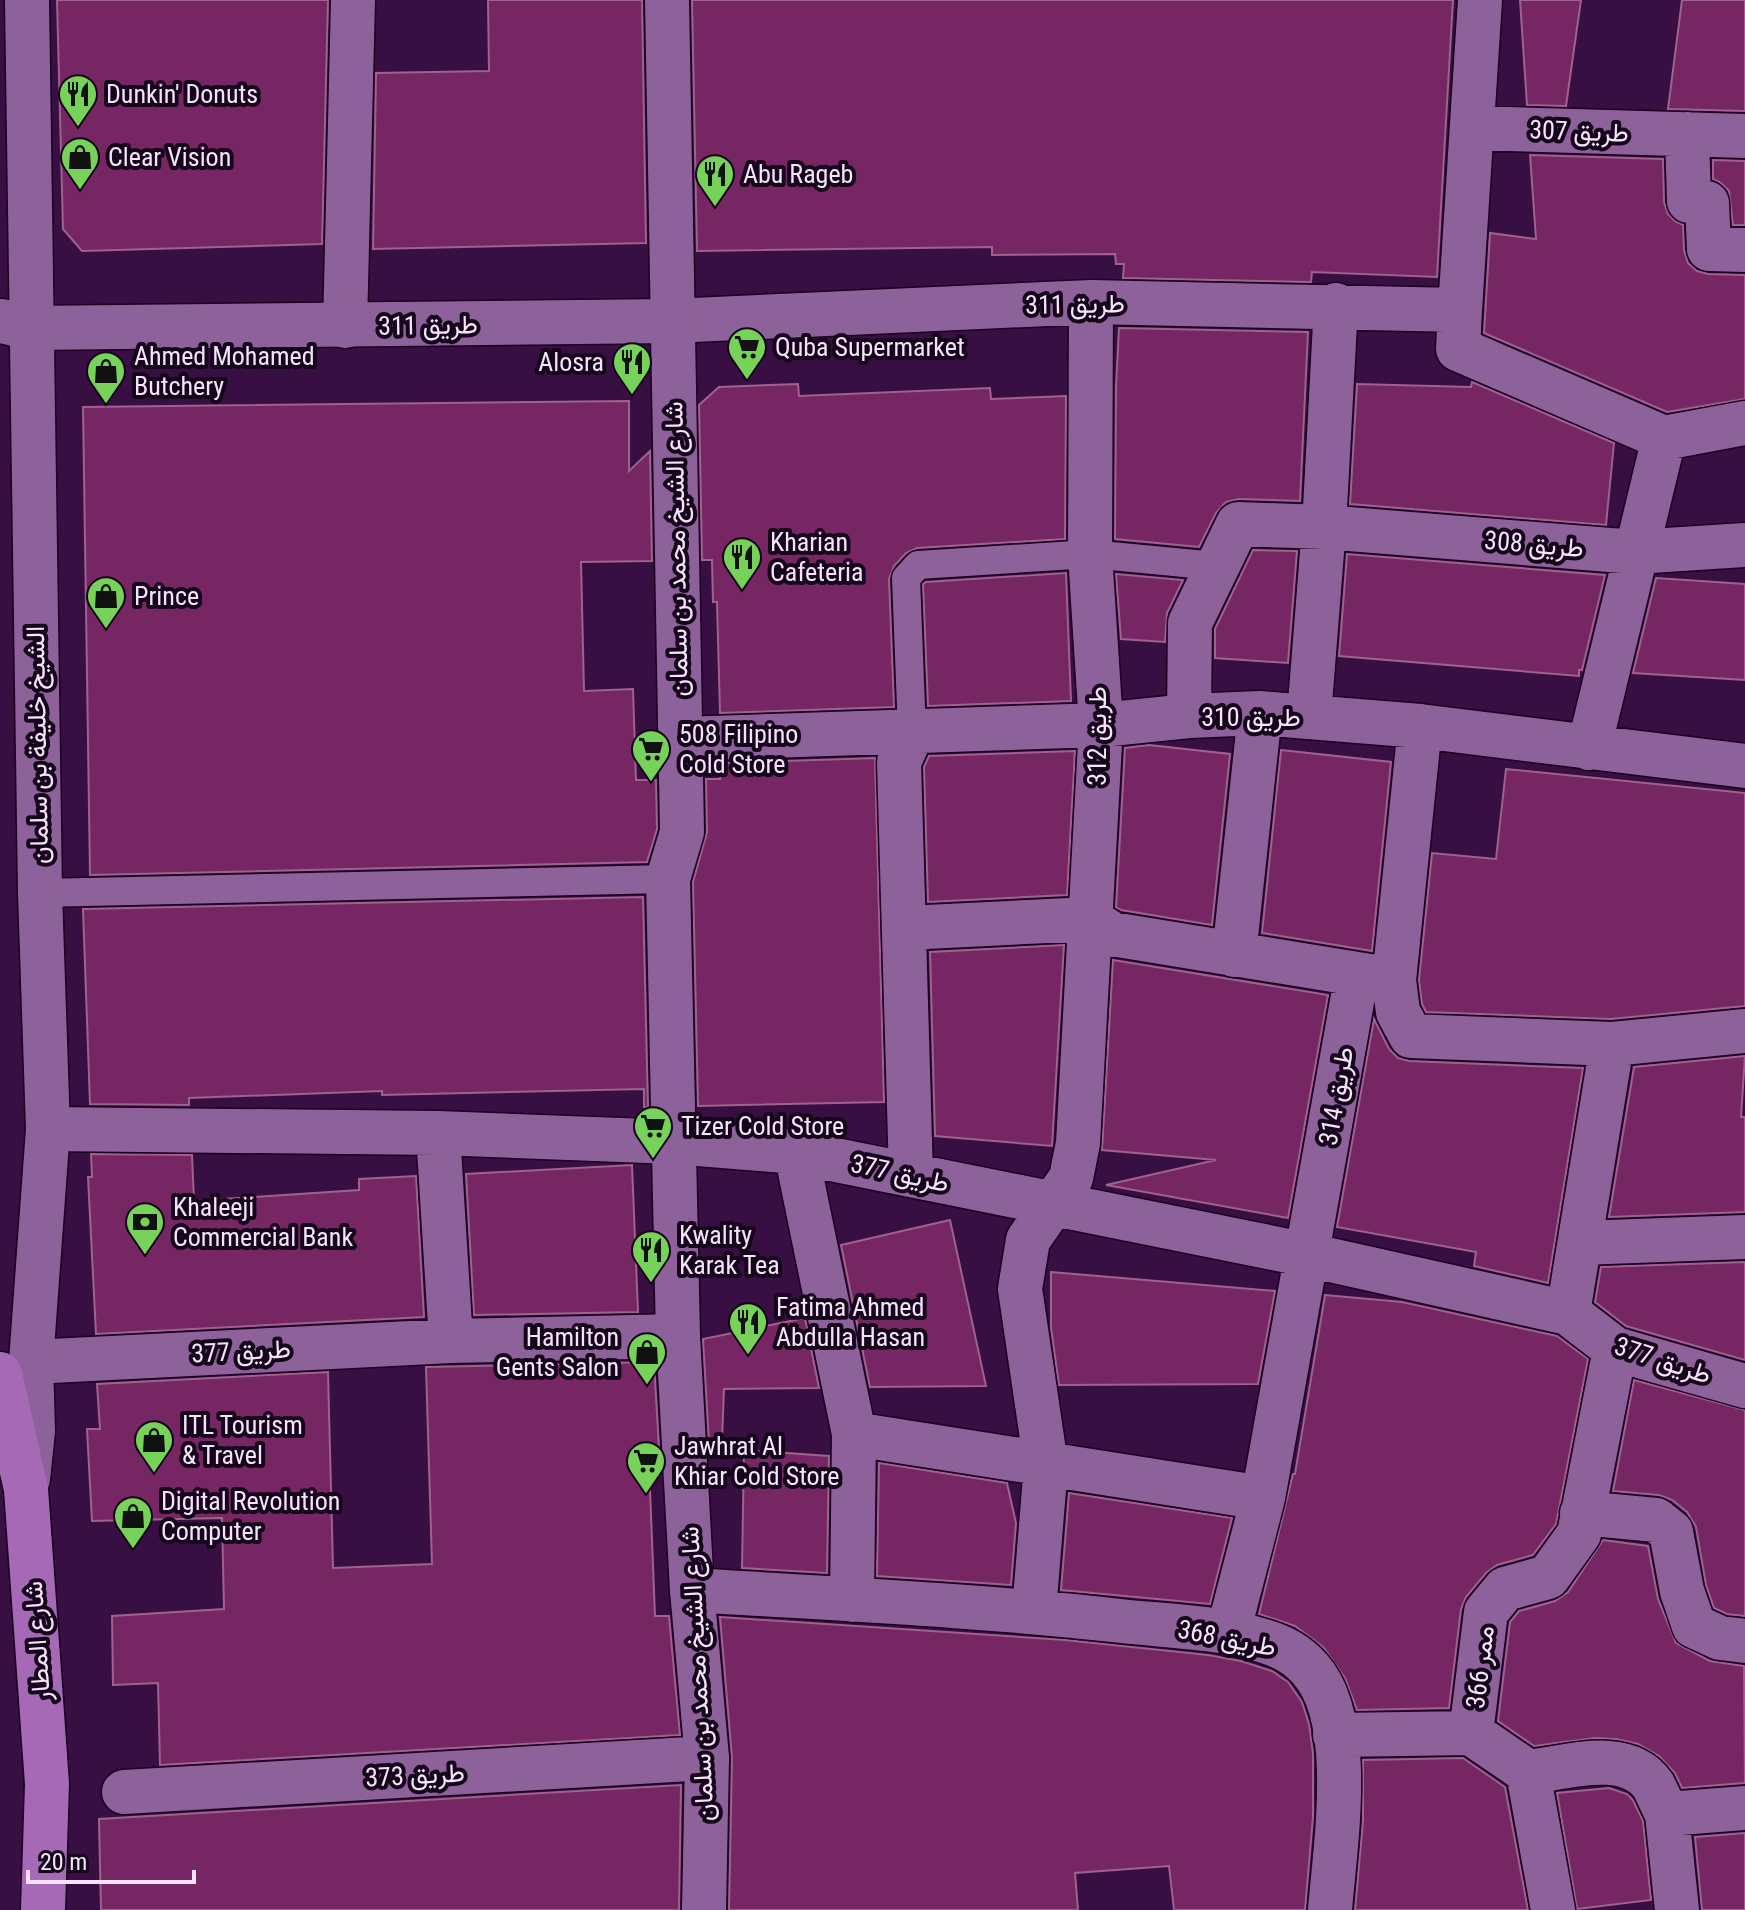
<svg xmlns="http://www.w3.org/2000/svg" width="1745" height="1910" font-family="'Roboto Condensed',Vazirmatn,sans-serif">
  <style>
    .building { fill: #762763; stroke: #9f628d; stroke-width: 2 }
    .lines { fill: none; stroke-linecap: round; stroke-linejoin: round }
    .service-casing { stroke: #1b0022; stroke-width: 31 }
    .minor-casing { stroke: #1b0022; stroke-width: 47 }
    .tertiary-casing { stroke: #1b0022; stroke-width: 47 }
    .primary-casing { stroke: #1b0022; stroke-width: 47 }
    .service { stroke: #8d6199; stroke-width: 28 }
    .minor { stroke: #8d6199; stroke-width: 44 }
    .tertiary { stroke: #8d6199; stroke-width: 44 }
    .primary { stroke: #a569b6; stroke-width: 44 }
    .labels { text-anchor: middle; stroke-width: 8; stroke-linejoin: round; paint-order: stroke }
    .poi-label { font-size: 26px; fill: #f6e3fb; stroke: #16061b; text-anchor: start }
    .street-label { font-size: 26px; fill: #f6e3fb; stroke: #16061b }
  </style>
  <rect width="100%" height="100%" fill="#370f42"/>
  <path class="building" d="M57,0H328L322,244L82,251L63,229Z
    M488,0H642L646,243L373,249L376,73L489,71Z
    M692,0H1453L1437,277L1312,272L1311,282L1123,278L1124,264H1116L1115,254L992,255V247L697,251Z
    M1520,0H1581L1566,106L1527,105Z
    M1682,0H1745V111L1668,109Z
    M1530,155L1663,159L1664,202L1668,214L1675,221L1683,225L1684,250L1688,263L1697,271L1708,274L1745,275V399L1667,412L1484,333L1490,233L1536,239Z
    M1713,160L1745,161V225H1733L1729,191L1721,183L1713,179Z
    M1119,328L1308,332L1300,501L1239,499L1226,502L1216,513L1199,547L1115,539L1116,387Z
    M1472,382L1614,443L1606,525L1350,504L1357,384L1471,387Z
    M798,384L799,396L990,388L991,399L1066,396L1065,539L917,548L906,553L894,566L889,579L894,707L720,713L717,602H713L712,560H702L699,405L719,387Z
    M629,401V471L650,451L652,561L581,562L584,691L633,689L636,780H656L657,829L647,862L90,875L83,407Z
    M1253,550L1297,551L1288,663L1215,658V629Z
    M1347,554L1605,575L1582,670H1579V676L1339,656Z
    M1066,573L1071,701L928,706L923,584L926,582Z
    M1116,574L1183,580L1167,613L1165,642L1121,639Z
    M1656,578L1745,584V680L1633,673Z
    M1149,745L1230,754L1212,925L1121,910L1116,907L1125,748Z
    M1281,750L1391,762L1372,951L1262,933Z
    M1075,751L1067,895L928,902L924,767L929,756Z
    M875,758L884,1102L698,1106L693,882L707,832L706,779H720V763Z
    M1506,769L1745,793V1006L1611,1019L1426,1012L1422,1004L1419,980L1432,853L1496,859Z
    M643,897L648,1107H644V1089L382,1095V1091L189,1098V1105L90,1104L83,909Z
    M1064,945L1052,1146L935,1136L930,952Z
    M1113,960L1328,995L1288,1218L1106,1185L1216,1160L1102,1150Z
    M1374,1019L1389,1049L1398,1058L1409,1061L1583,1068L1548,1283L1474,1266L1476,1252L1337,1227Z
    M1745,1056L1741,1117H1745V1212L1609,1217L1634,1067Z
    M91,1154L192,1155L194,1201L359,1190V1179L416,1176L424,1317L96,1334L88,1177H92Z
    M632,1165L638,1312L474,1315L466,1174Z
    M950,1220L986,1386L870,1387L841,1245Z
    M1745,1262V1360L1626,1326L1595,1302L1601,1267Z
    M1051,1272L1275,1291L1258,1384L1059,1385L1051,1328Z
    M1325,1295L1402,1302L1557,1336L1588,1359L1556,1524L1533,1555L1497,1565L1486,1573L1466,1597L1461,1609L1449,1708L1357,1710L1345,1678L1323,1647L1295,1626L1259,1614L1293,1474H1295Z
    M805,1318L819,1388L724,1389L722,1441L709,1444L703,1339Z
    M654,1362L660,1465L649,1464L655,1616H669L680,1735L160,1765L158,1683L113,1685L112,1616L224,1609L222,1518L92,1521L87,1429H100L97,1384L328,1372L333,1568L432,1564L426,1367Z
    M1634,1380L1745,1410V1616L1727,1614L1714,1608L1706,1585L1696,1527L1687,1512L1672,1500L1659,1495L1613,1491Z
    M744,1450L829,1456L827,1573L742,1568Z
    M879,1463L1007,1483L1016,1523L1011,1585L877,1576Z
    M1069,1493L1232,1518L1210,1604L1061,1590Z
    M1603,1540L1648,1546L1658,1599L1676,1643L1710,1661L1744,1666L1745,1783L1682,1788L1675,1773L1659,1756L1638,1744L1616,1739L1595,1738L1534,1746L1498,1721L1510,1622L1519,1611L1555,1601L1568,1592Z
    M720,1617L1065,1640L1208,1655L1241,1661L1272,1671L1288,1682L1302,1702L1309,1724L1313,1753V1817L1305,1910H1174L1169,1866L1075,1873L1078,1910H729L732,1758Z
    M1463,1758L1505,1787L1528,1910H1355L1363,1821V1760Z
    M681,1785L679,1910H101L99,1819Z
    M1609,1788L1627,1794L1633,1800L1643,1821L1651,1900L1577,1909L1557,1793Z
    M1745,1833V1910H1702L1695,1837Z"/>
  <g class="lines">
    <g class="service-casing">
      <path id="service" d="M912,733L906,578L918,565L1090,554L1216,566
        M40,893L668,879"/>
    </g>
    <g class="minor-casing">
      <path id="minor" d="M1472,128L1745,136
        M1687,134L1689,201L1707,203L1709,249L1745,250
        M1460,310L1480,0
        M671,321L1091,302L1460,310L1458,349L1664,438L1745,423
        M345,326L353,0
        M1189,716L1190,623L1238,524L1324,527L1635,552L1745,545
        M1309,716L1324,527L1336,305
        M681,739L1101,725L1189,716L1260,713L1420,726L1745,766
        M1589,748L1664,438
        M906,928L1089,919L1112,934L1394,980L1398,1012L1411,1036L1612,1044
        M1234,955L1260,713
        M1394,980L1420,726
        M48,1129L438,1133L674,1142L796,1152L1308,1255L1568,1313L1615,1349L1745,1386
        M438,1133L451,1341
        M796,1152L854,1434L852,1600
        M911,1175L899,762L912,733
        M1580,1243L1745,1237
        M1568,1313L1612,1044L1745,1031
        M31,1362L451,1341L678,1336
        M854,1434L1263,1498
        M1582,1513L1656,1520L1671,1532L1682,1591L1694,1626L1720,1638L1745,1641
        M692,1590C835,1599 978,1605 1121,1621C1167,1626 1219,1627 1264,1641C1281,1646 1298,1655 1310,1669C1356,1719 1335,1846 1330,1910
        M1034,1611L1046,1465L1020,1289L1028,1240L1071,1178L1078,1143L1101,725L1090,554L1091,302
        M1228,1633L1263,1498L1357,974
        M1335,1735L1471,1733
        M1528,1772C1566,1768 1626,1747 1653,1785C1658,1794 1662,1805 1667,1814L1745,1808
        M124,1792L707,1758
        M1667,1814L1677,1910
        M1553,1910L1528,1772L1471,1733L1486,1612L1505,1589L1548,1577L1579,1534L1615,1349"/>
    </g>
    <g class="tertiary-casing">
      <path id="tertiary" d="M27,0L40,893L48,1129L31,1362L33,1431L28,1479
        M667,0L682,832L668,879L678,1336L692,1590L707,1758L704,1910
        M2,321L30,328L671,321"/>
    </g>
    <g class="primary-casing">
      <path id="primary" d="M0,1374L26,1489L47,1784L43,1910"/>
    </g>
    <use href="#service" class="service"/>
    <use href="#minor" class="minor"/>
    <use href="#tertiary" class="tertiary"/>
    <use href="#primary" class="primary"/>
  </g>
  <defs>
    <g id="restaurant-pin" transform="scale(2)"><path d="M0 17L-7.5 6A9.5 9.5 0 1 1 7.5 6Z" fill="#77d259" stroke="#16061b"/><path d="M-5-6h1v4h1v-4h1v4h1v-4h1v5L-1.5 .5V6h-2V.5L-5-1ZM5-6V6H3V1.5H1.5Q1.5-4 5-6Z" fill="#111"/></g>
    <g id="shop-pin" transform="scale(2)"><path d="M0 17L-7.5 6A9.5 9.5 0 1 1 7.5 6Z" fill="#77d259" stroke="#16061b"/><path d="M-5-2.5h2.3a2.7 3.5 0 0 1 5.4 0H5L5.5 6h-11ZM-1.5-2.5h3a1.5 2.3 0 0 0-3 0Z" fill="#111"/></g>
    <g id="supermarket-pin" transform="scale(2)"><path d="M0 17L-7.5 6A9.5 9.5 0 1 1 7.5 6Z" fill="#77d259" stroke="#16061b"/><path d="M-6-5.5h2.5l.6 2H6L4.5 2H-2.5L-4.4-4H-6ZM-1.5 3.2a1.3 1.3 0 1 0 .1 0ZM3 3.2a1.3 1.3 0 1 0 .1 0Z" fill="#111"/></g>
    <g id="bank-pin" transform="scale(2)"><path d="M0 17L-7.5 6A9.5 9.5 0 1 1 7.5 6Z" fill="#77d259" stroke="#16061b"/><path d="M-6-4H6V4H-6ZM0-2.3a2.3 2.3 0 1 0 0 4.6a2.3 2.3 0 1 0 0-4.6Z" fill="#111"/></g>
  </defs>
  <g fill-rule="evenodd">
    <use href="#restaurant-pin" x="78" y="94"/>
    <use href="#shop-pin" x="80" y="157"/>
    <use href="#restaurant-pin" x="715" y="174"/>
    <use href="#supermarket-pin" x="747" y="347"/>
    <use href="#restaurant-pin" x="632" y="362"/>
    <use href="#shop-pin" x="106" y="371"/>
    <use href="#restaurant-pin" x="742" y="557"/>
    <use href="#shop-pin" x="106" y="596"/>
    <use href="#supermarket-pin" x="651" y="749"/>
    <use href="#supermarket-pin" x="653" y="1126"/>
    <use href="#bank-pin" x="145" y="1222"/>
    <use href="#restaurant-pin" x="651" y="1250"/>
    <use href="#restaurant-pin" x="748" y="1322"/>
    <use href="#shop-pin" x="647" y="1352"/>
    <use href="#shop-pin" x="154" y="1440"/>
    <use href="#supermarket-pin" x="646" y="1461"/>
    <use href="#shop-pin" x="133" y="1516"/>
  </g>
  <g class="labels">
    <g class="poi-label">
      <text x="106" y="103">Dunkin' Donuts</text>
      <text x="108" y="166">Clear Vision</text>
      <text x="743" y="183">Abu Rageb</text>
      <text x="775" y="356">Quba Supermarket</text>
      <text x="134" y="365">Ahmed Mohamed<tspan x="134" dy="30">Butchery</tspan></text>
      <text x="604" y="371" text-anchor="end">Alosra</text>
      <text x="770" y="551">Kharian<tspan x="770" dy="30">Cafeteria</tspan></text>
      <text x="134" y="605">Prince</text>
      <text x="679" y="743">508 Filipino<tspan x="679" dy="30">Cold Store</tspan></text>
      <text x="681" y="1135">Tizer Cold Store</text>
      <text x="173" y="1216">Khaleeji<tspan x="173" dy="30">Commercial Bank</tspan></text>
      <text x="679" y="1244">Kwality<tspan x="679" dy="30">Karak Tea</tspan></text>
      <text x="776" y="1316">Fatima Ahmed<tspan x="776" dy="30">Abdulla Hasan</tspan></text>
      <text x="619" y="1346" text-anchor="end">Hamilton<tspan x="619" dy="30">Gents Salon</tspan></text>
      <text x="182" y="1434">ITL Tourism<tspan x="182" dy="30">&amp; Travel</tspan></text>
      <text x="674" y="1455">Jawhrat Al<tspan x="674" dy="30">Khiar Cold Store</tspan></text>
      <text x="161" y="1510">Digital Revolution<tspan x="161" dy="30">Computer</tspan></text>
    </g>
    <g class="street-label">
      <text transform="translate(1579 131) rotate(2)" y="9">طريق 307</text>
      <text transform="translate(1075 304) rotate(-1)" y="9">طريق 311</text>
      <text transform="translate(428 325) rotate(-1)" y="9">طريق 311</text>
      <text transform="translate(1534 544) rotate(5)" y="9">طريق 308</text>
      <text transform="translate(676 549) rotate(-91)" y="9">شارع الشيخ محمد بن سلمان</text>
      <text x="1251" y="726">طريق 310</text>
      <text transform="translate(1097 736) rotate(-90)" y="9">طريق 312</text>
      <text transform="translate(37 745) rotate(-91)" y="9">الشيخ خليفة بن سلمان</text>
      <text transform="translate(1336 1096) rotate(-80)" y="9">طريق 314</text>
      <text transform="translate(900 1173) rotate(12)" y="9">طريق 377</text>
      <text transform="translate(241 1351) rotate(-3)" y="9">طريق 377</text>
      <text transform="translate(1663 1360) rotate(18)" y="9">طريق 377</text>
      <text transform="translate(1227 1638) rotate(11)" y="9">طريق 368</text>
      <text transform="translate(37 1641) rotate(-94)" y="9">شارع المطار</text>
      <text transform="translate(1480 1667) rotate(-83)" y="9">ممر 366</text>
      <text transform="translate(697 1674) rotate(-93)" y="9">شارع الشيخ محمد بن سلمان</text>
      <text transform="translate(415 1775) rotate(-3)" y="9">طريق 373</text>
    </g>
  </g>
  <path d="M28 1870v12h166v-12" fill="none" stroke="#f6e3fb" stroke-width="4"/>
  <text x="40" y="1870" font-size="24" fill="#f6e3fb" stroke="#16061b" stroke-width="6" paint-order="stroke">20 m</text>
</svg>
